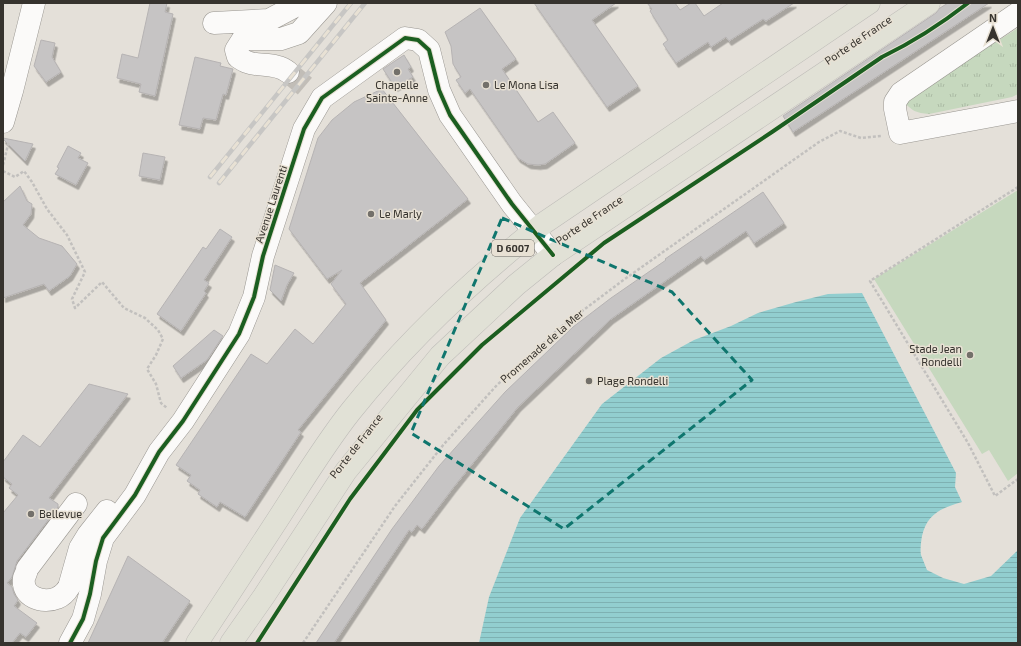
<svg xmlns="http://www.w3.org/2000/svg" width="1021" height="646" font-family="'Exo 2',sans-serif">
  <style>
    .grass { fill: url(#grass-tufts) }
    .pitch { fill: #c6d8be }
    .water { fill: url(#water-rules) }
    .building { fill: #c6c4c4; stroke: #b6b3b3; filter: url(#shadow) }
    .lines { fill: none; stroke-linecap: round; stroke-linejoin: round }
    .minor-tunnel { stroke: #c1bdb7; stroke-width: 22; stroke-dasharray: 22 11; stroke-linecap: butt }
    .minor-casing { stroke: #999691; stroke-width: 23 }
    .major-casing { stroke: #bebcb8; stroke-width: 23 }
    .path { stroke: #c2c0be; stroke-width: 2.5; stroke-dasharray: 3 2; stroke-linecap: butt }
    .minor { stroke: #fbfaf9; stroke-width: 22 }
    .major { stroke: #e1e1d6; stroke-width: 22 }
    .rail-casing { stroke: #c7c6c4; stroke-width: 4.5 }
    .rail { stroke: #e8e1d4; stroke-width: 3; stroke-dasharray: 9; stroke-linecap: butt }
    .cycleway-casing { stroke: #e8e1d4; stroke-width: 6 }
    .cycleway { stroke: #1b5e20; stroke-width: 4 }
    .marked { fill: none; stroke: #0f766e; stroke-width: 3; stroke-dasharray: 8 5; stroke-linejoin: round }
    .poi-dot { fill: #73706a; stroke: #e8e1d4; stroke-width: 1.5 }
    .labels { text-anchor: middle; stroke-width: 3; stroke-linejoin: round; paint-order: stroke }
    .shield { fill: #e8e1d4; stroke: #6b6760; stroke-width: 1 }
    .shield-label { font-size: 10px; font-weight: bold; fill: #36332e }
    .street-label { font-size: 11px; fill: #36332e; stroke: #e8e1d4 }
    .poi-label { font-size: 11px; fill: #36332e; stroke: #e8e1d4; text-anchor: start }
  </style>
  <defs>
    <pattern id="grass-tufts" width="24" height="20" patternUnits="userSpaceOnUse"><rect width="24" height="20" fill="#c6d8be"/><path d="M3 7l-1-3M5 7V3M7 7l1-3M15 17l-1-3M17 17v-4M19 17l1-3" fill="none" stroke="#abbaa4"/></pattern>
    <pattern id="water-rules" width="6" height="5" patternUnits="userSpaceOnUse"><rect width="6" height="5" fill="#92cecf"/><path d="M0 2.5h6" fill="none" stroke="#7eb1b2"/></pattern>
    <filter id="shadow"><feDropShadow dx="2.5" dy="4.5" stdDeviation="0" flood-color="#0004"/></filter>
  </defs>
  <rect width="100%" height="100%" fill="#e4e0d9"/>
  <path class="grass" d="M1018,28V94L1012,97L929,114C916,113 912,111 903,101Z"/>
  <path class="pitch" d="M1018,190V473L1008,481L989,450L982,454L874,279Z"/>
  <path class="water" d="M862,293L956,473L955,487L962,502C941,508 927,514 922,536C921,542 920,550 921,555C923,560 925,565 927,570L943,578L964,584L991,576L1018,550V643H479L489,597L520,518L602,404L661,358L694,340L731,326L758,313L796,302L828,294Z"/>
  <path class="building" d="M150,3H167L165,12L173,14L155,96L139,92L141,84L117,78L122,54L138,58Z
    M534,3H616L592,20L638,86L607,107Z
    M647,3H675L680,10L691,3H695L704,16L723,3H794L766,21L763,19L729,41L726,37L711,47L708,42L676,63L663,44L668,40L650,11L652,9Z
    M948,3H989L793,132L783,116L936,13L940,8Z
    M480,8L516,59L502,69L538,122L553,112L575,143L545,164L538,165L528,164L518,158L470,89L465,93L456,80L461,77L453,64L451,46L445,32Z
    M41,40L55,43L52,57L61,72L46,82L34,66Z
    M404,55L411,67L408,69L413,77L395,87L383,69Z
    M195,57L221,63L220,66L233,69L226,95L223,94L216,120L203,118L200,129L179,125Z
    M382,89L468,199L360,283L386,320L298,430L301,432L245,517L220,502L217,507L198,494L200,490L187,481L191,475L176,465L251,354L267,364L295,329L313,344L346,304L331,284L342,270L327,279L289,229L318,138L332,120L354,102Z
    M3,138L33,144L25,161L3,139Z
    M68,146L81,153L78,158L88,163L76,185L55,174L59,168L57,167Z
    M143,153L165,157L160,180L139,176Z
    M20,186L27,201L32,204L31,214L23,225L39,238L62,246L77,264L70,276L49,291L44,284L3,298V202Z
    M763,192L784,223L754,243L746,231L704,260L701,256L611,319L518,407L453,488L422,529L417,525L412,532L409,530L334,643H316L392,529L439,466L505,392L573,327L611,298L666,260L665,259Z
    M220,229L232,237L204,280L209,283L204,291L206,293L181,331L157,314L203,247L206,249Z
    M275,265L294,273L287,285L281,301L270,290Z
    M214,330L223,336L207,360L181,378L173,366Z
    M89,384L128,394L49,498L58,504V507L17,561L12,577L7,583L12,587L14,594L18,600L14,606L37,623L26,637L20,633L12,643H3V513L18,495L9,488L12,484L3,477V462L23,435L40,447Z
    M128,556L190,601L162,643H88Z"/>
  <g class="lines">
    <path class="minor-tunnel" d="M288,72L312,92"/>
    <g class="minor-casing">
      <path id="minor" d="M1018,13L901,93L895,102V109L900,133L1018,111
        M214,23L269,20L301,3
        M288,72C276,62 260,67 247,62C244,61 241,59 238,57L236,50L243,39H281L299,33L326,3
        M3,122L12,91L34,3
        M76,504L27,569C27,572 25,575 24,578C21,597 43,604 57,598C62,596 66,592 69,587L80,548L88,535L107,511
        M70,643L83,619L90,594L96,561L103,538L135,495L159,452L183,421L239,334L254,297L263,256L304,129L322,98L405,38L418,40L429,50L439,90L450,115L512,204L553,255"/>
    </g>
    <g class="major-casing">
      <path id="major" d="M197,643C224,602 251,561 278,519C302,482 324,445 351,411C407,341 473,279 544,223L869,3
        M231,643L264,596L346,471L440,356L516,285L553,255L929,3"/>
    </g>
    <path class="path" d="M3,165L9,141
      M3,171L15,177L24,171L32,182L47,209L67,235L85,272L72,299L75,308L102,282L124,308L145,318L158,330L163,339L156,355L147,369L156,384L161,403L167,408
      M1018,187L870,281L968,443L995,496L1018,479
      M303,643L395,506L444,444L497,385L561,327L622,281L819,142L840,131L861,138L881,136"/>
    <use href="#minor" class="minor"/>
    <use href="#major" class="major"/>
    <g class="rail-casing">
      <path id="rail" d="M210,177L351,3
        M219,183L365,3"/>
    </g>
    <use href="#rail" class="rail"/>
    <g class="cycleway-casing">
      <path id="cycleway" d="M70,643L83,619L90,594L96,561L103,538L135,495L159,452L183,421L239,334L254,297L263,256L304,129L322,98L405,38L418,40L429,50L439,90L450,115L512,204L553,255
        M257,643L350,499L417,410L482,345L604,243L772,132L882,57C913,42 941,24 968,3"/>
    </g>
    <use href="#cycleway" class="cycleway"/>
  </g>
  <path class="marked" d="M502,218L672,292L752,380L564,529L411,433Z"/>
  <g class="poi-dot">
    <circle cx="397" cy="72" r="4"/>
    <circle cx="486" cy="85" r="4"/>
    <circle cx="371" cy="214" r="4"/>
    <circle cx="970" cy="355" r="4"/>
    <circle cx="589" cy="381" r="4"/>
    <circle cx="31" cy="514" r="4"/>
  </g>
  <g class="labels">
    <rect class="shield" x="492" y="240" width="42" height="16" rx="3"/>
    <g class="shield-label">
      <text x="513" y="252">D 6007</text>
    </g>
    <g class="street-label">
      <text transform="translate(858 40) rotate(-34)" y="4">Porte de France</text>
      <text transform="translate(271 204) rotate(-72)" y="4">Avenue Laurenti</text>
      <text transform="translate(589 220) rotate(-34)" y="4">Porte de France</text>
      <text transform="translate(542 346) rotate(-41)" y="4">Promenade de la Mer</text>
      <text transform="translate(356 446) rotate(-52)" y="4">Porte de France</text>
    </g>
    <g class="poi-label">
      <text x="397" y="89" text-anchor="middle">Chapelle<tspan x="397" dy="13">Sainte-Anne</tspan></text>
      <text x="494" y="89">Le Mona Lisa</text>
      <text x="379" y="218">Le Marly</text>
      <text x="962" y="353" text-anchor="end">Stade Jean<tspan x="962" dy="13">Rondelli</tspan></text>
      <text x="597" y="385">Plage Rondelli</text>
      <text x="39" y="518">Bellevue</text>
    </g>
  </g>
  <rect width="1021" height="646" fill="none" stroke="#36332e" stroke-width="8"/>
  <g transform="translate(993 28)" stroke="#e8e1d4" stroke-width="3" paint-order="stroke">
  <path d="M0-3L7 15L0 10L-7 15Z" fill="#36332e"/>
  <text y="-6" font-size="11" font-weight="bold" text-anchor="middle" fill="#36332e">N</text>
  </g>
</svg>
